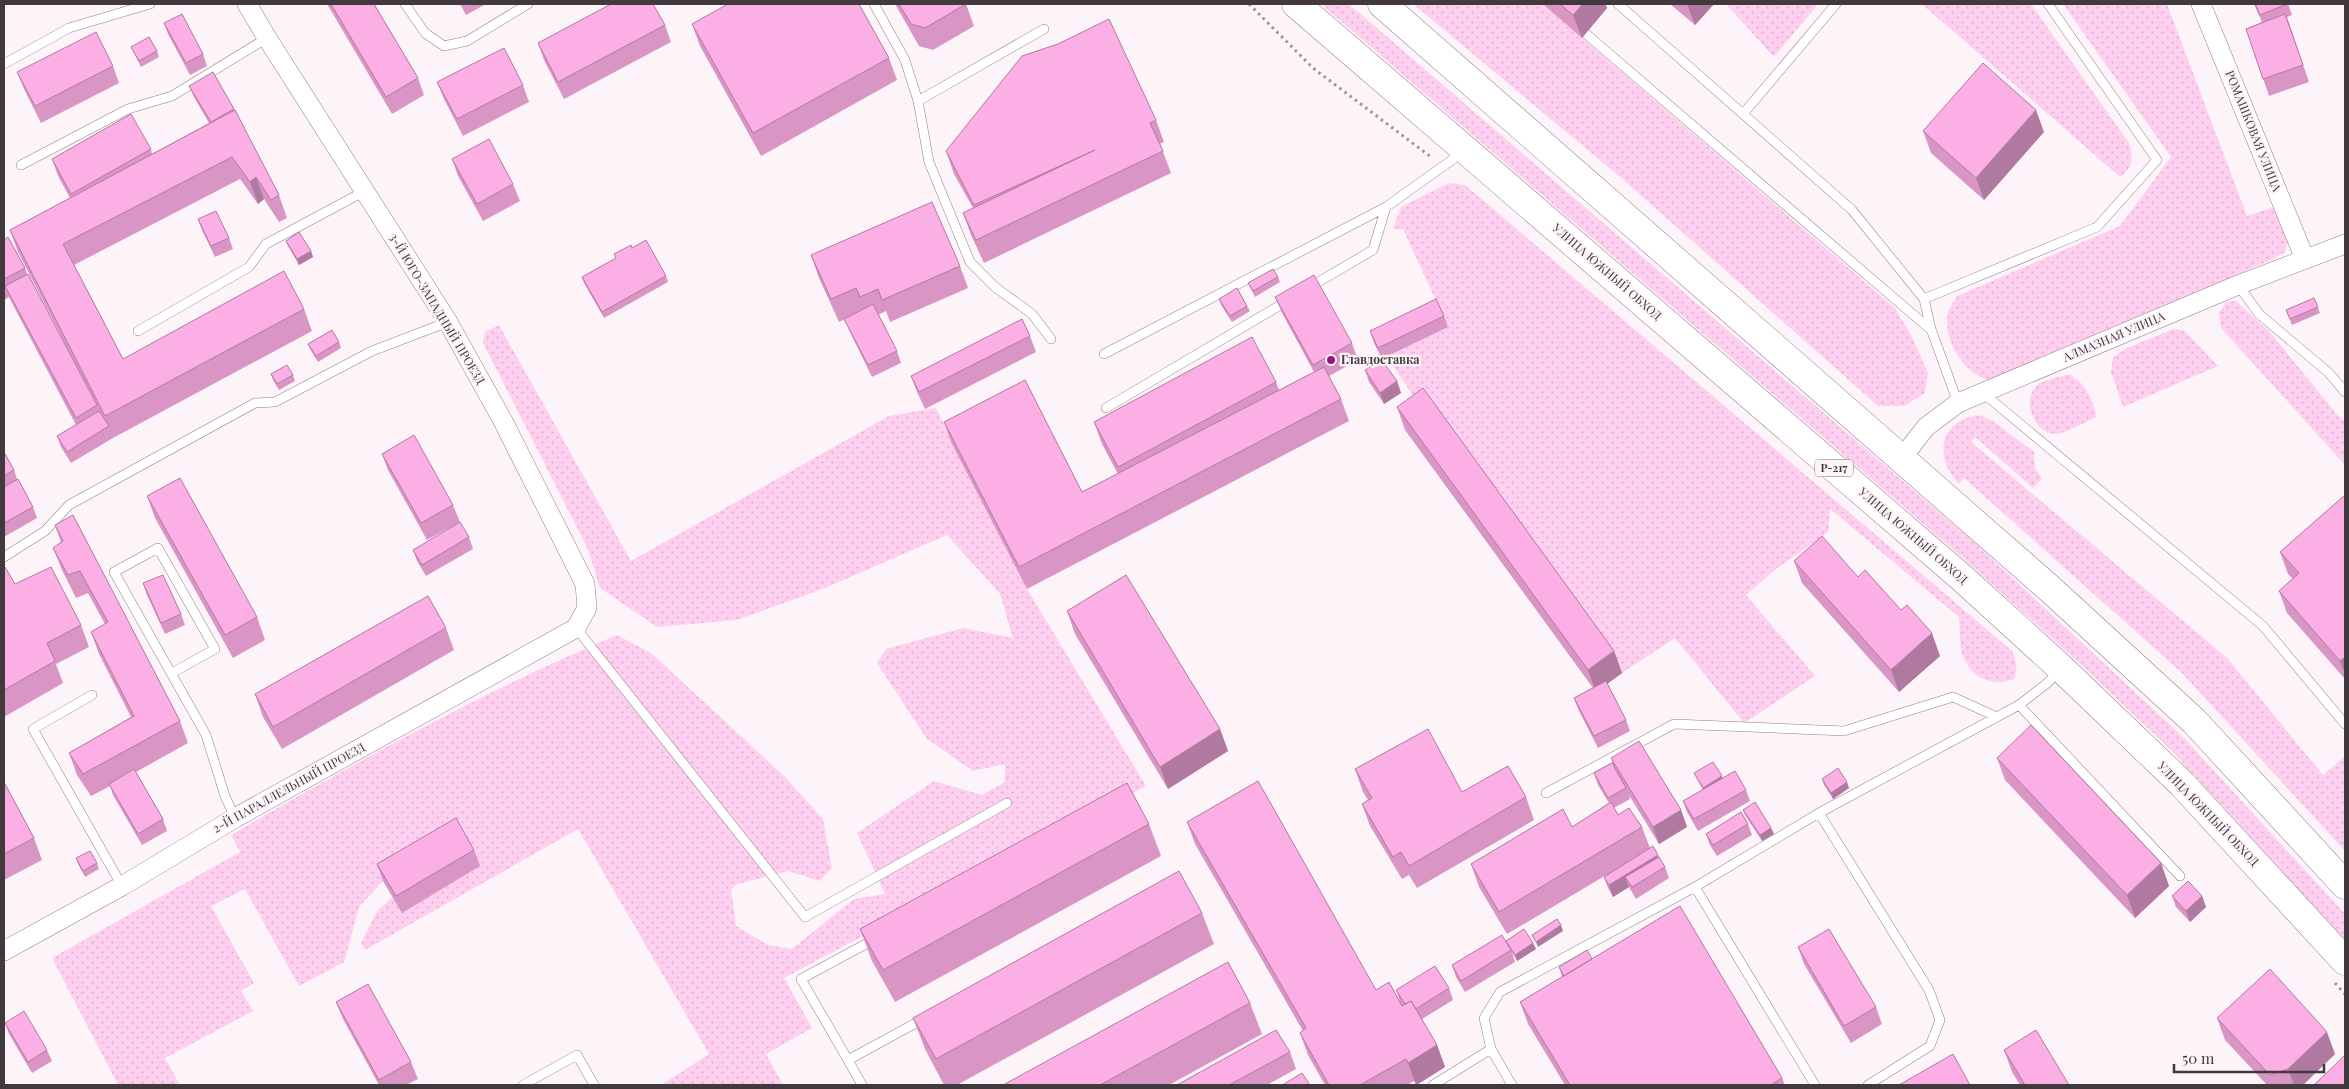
<svg xmlns="http://www.w3.org/2000/svg" width="2349" height="1089" font-family="'Playfair Display',serif">
  <style>
    .green { fill: url(#green-dots) }
    .lines { fill: none; stroke-linecap: round; stroke-linejoin: round }
    .lane-casing { stroke: #937f8c; stroke-width: 10 }
    .street-casing { stroke: #937f8c; stroke-width: 20 }
    .primary-casing { stroke: #937f8c; stroke-width: 29 }
    .path { stroke: #9c9399; stroke-width: 3; stroke-dasharray: 2.5 4; stroke-linecap: butt }
    .lane { stroke: #fff; stroke-width: 9 }
    .street { stroke: #fff; stroke-width: 19 }
    .primary { stroke: #fff; stroke-width: 28 }
    .wall { fill: #d996c4 }
    .shaded-wall { fill: #b07aa0 }
    .building { fill: #fcafe4; stroke: #b07aa0 }
    .poi-dot { fill: #911a78; stroke: #fdf4fa; stroke-width: 2 }
    .labels { text-anchor: middle; stroke-width: 4.5; stroke-linejoin: round; paint-order: stroke }
    .shield { fill: #fdf4fa; stroke: #797176; stroke-width: 1 }
    .shield-label { font-size: 11px; font-weight: bold; fill: #41393e }
    .street-label { font-size: 12px; fill: #41393e; stroke: #fdf4fa }
    .poi-label { font-size: 12px; font-weight: bold; fill: #41393e; stroke: #fdf4fa; text-anchor: start }
  </style>
  <defs>
    <pattern id="green-dots" width="8" height="8" patternUnits="userSpaceOnUse" patternTransform="scale(1.25)"><rect width="8" height="8" fill="#ffcfef"/><path d="M2 2h.1M6 6h.1" fill="none" stroke="#dcb2ce" stroke-width="1.8" stroke-linecap="round"/></pattern>
  </defs>
  <rect width="100%" height="100%" fill="#fdf4fa"/>
  <path class="green" d="M1321,4H1349L1976,544L2184,738L2345,914V940L2172,751L2077,661L1963,558Z
    M1413,4H1543L1895,308L1912,337L1928,373L1925,393L1904,406H1878L1619,176Z
    M1726,4H1818L1774,57Z
    M1922,4H2031L2129,143C2133,159 2134,167 2120,177Z
    M2063,4H2167L2247,216L2277,206L2289,239L2285,252L2273,259L1993,381C1966,377 1942,341 1948,313C1949,308 1954,301 1957,296L2120,226L2171,157Z
    M1449,183L1465,185L2012,651C2017,662 2018,669 2014,679C1992,687 1971,678 1963,656C1959,645 1960,629 1959,617L1830,509L1828,532L1776,569L1746,595L1815,676L1744,723L1675,638L1622,673L1431,411L1418,403L1387,357L1448,327L1403,229H1393L1401,207Z
    M2236,301L2269,331L2339,417L2345,421V465L2221,328L2219,313L2226,302Z
    M499,325L631,561L889,416L936,408L1027,589L1146,786L784,978L812,1028L766,1054L783,1085H661L709,1054L578,829L365,950L361,943L377,911L393,897L402,912L462,836L383,881L359,907L344,962L299,986L245,889L211,906L254,983L241,991L253,1011L165,1058L179,1084L178,1085H118L52,958L240,852L231,835C356,762 484,691 617,635L651,653L785,777L823,819L832,868L820,881L788,871L738,884L731,889L736,926L768,945L792,949L854,899L885,894L857,833L934,781L982,795L1005,782V764L973,771L927,739L877,663L886,649L963,628L1013,638L1000,594L947,535L825,588L737,620L657,627L600,588L588,549L483,343L485,332Z
    M2173,329L2184,330L2218,366L2123,407L2111,372L2113,357L2125,349Z
    M2069,374C2087,384 2091,398 2097,417C2087,421 2063,435 2054,434C2033,432 2020,397 2039,384C2047,379 2060,377 2069,374Z
    M1980,415L1993,421L2034,452L2035,468L2042,479L2033,488L1975,437L1971,442L2227,658L2323,775L2345,756V851L2181,672L1964,478L1959,484C1933,456 1939,420 1980,415Z"/>
  <g class="lines">
    <g class="lane-casing">
      <path id="lane" d="M405,4L425,33L444,46L467,41L528,4
        M874,4L905,60L918,101L929,162L970,262L995,287L1032,314L1051,339
        M1618,4L1852,210L1924,299L1931,329L1958,403
        M1578,27L1930,329
        M4,64L69,28L150,4
        M918,101L1044,29
        M1743,114L1836,4
        M21,165L128,109L172,96L267,38
        M2238,285L2259,314L2329,373L2345,392
        M1308,288L1373,250L1386,207L1463,152
        M1924,299L2097,227L2157,160L2048,4
        M138,331L249,267L266,244L365,191
        M1104,354L1386,207
        M1983,393L2263,626L2345,724
        M1106,408L1289,300
        M4,557L45,531L69,505L255,403L275,402L372,351L448,322
        M576,628L805,917L1007,803
        M172,673L215,649L158,548L114,572L206,735L225,796L235,818
        M92,695L33,729L122,886
        M2019,705L2180,876
        M1546,793L1674,724L1844,731L1953,697L1997,717
        M1819,813L1929,990L1940,1020L1930,1046L1868,1085
        M1695,887L1815,1085
        M848,1060L801,979L877,938
        M523,1085L577,1055L594,1085
        M862,1085L848,1060L925,1018
        M1433,1085L1491,1049
        M1512,1085L1491,1049L1484,1018L1500,992L1695,887L1819,813L2019,705L2046,684L2060,671"/>
    </g>
    <g class="street-casing">
      <path id="street" d="M2201,4L2305,259
        M1901,459L1926,427L1958,403L2238,285L2345,244
        M4,951L122,886L235,818L576,628L587,608L585,584L504,423L448,322L267,38L247,4"/>
    </g>
    <g class="primary-casing">
      <path id="primary" d="M1296,4L1962,578L2062,669L2181,783L2345,961
        M1382,4L2049,588L2194,721L2345,885"/>
    </g>
    <path class="path" d="M1249,4L1313,68L1431,157
      M2335,983L2345,994"/>
    <use href="#lane" class="lane"/>
    <use href="#street" class="street"/>
    <use href="#primary" class="primary"/>
  </g>
  <path class="wall" d="M327,4H374L418,78L424,95L392,114Z
    M460,4H486L466,15Z
    M895,4H966L974,26L933,50L919,46Z
    M1543,4H1605L1607,8L1582,38Z
    M1670,4H1714L1695,25Z
    M2254,4H2288L2292,15L2287,17L2309,82L2269,96L2246,29L2262,22Z
    M164,23L203,54L207,66L190,75L168,34Z
    M692,24L889,58L897,80L761,156L700,46Z
    M665,25L671,42L564,99L544,60L538,43Z
    M131,47L157,51L159,57L141,67Z
    M113,66L119,83L41,123L24,89L17,72Z
    M213,72L234,110L279,195L287,218L279,222L264,199L258,204L240,179L74,265L123,359L304,309L312,331L113,438L71,463L61,447L57,436L76,425L12,303L9,297L4,300V240L25,268L27,274L66,345L18,252L10,230L70,198L58,176L52,159L151,149L152,154L209,123L194,97L189,86Z
    M437,82L523,85L529,102L463,136L444,99Z
    M1156,120L1164,142L1160,144L1171,173L984,263L971,235L963,213L973,208L954,174L946,151Z
    M1923,131L2044,132L1984,200L1931,153Z
    M452,159L513,184L520,201L483,221L458,176Z
    M198,219L229,238L233,249L215,257L202,230Z
    M286,241L311,251L313,257L299,265L288,246Z
    M632,248L666,276L668,282L604,318L584,283L582,277L616,258L614,254Z
    M811,255L960,266L968,288L890,322L886,311L878,315L897,351L901,363L872,377L849,330L845,319L839,322L819,278Z
    M1278,277L1280,282L1255,297L1248,283Z
    M1275,297L1352,343L1358,360L1329,376L1341,399L1349,421L1027,589L952,444L944,422L1082,492L1118,474L1102,444L1094,422L1276,382L1279,390L1314,372L1282,313Z
    M2314,298L2320,313L2292,325L2286,310Z
    M1219,299L1247,306L1250,311L1232,322L1221,305Z
    M1444,316L1448,327L1382,359L1374,343L1370,331Z
    M1030,336L1036,352L925,409L917,392L911,376Z
    M339,342L341,348L318,362L310,349L308,344Z
    M1365,370L1397,381L1401,393L1384,404L1369,382Z
    M271,374L293,375L295,381L279,390L273,380Z
    M1397,407L1614,651L1622,673L1607,684L1626,720L1630,731L1598,748L1578,709L1574,698L1593,688L1405,430Z
    M4,452L14,470L17,479L33,507L37,518L4,537Z
    M382,454L453,505L460,522L427,540L388,470Z
    M2345,495V679L2287,613L2279,591L2293,579L2288,574L2280,552Z
    M147,496L257,617L265,640L233,658L155,518Z
    M55,525L180,721L188,743L136,772L163,819L167,831L142,845L113,795L110,786L91,796L77,775L69,753L131,717L99,654L91,632L105,624L88,593L76,598L62,570L53,548L61,542Z
    M469,537L473,549L426,576L417,561L413,550Z
    M1794,561L1858,577L1940,656L1899,692L1802,583Z
    M4,568L15,584L81,625L89,647L56,664L63,683L4,717Z
    M143,583L181,614L185,625L165,634L147,595Z
    M1067,611L1220,729L1228,751L1168,789L1075,634Z
    M446,628L454,650L282,749L263,717L255,694Z
    M1611,758L1681,810L1687,827L1659,844L1629,795L1630,799L1614,808L1618,815L1642,827L1650,848L1659,857L1665,867L1669,878L1636,899L1629,887L1613,897L1608,888L1604,877L1608,874L1507,934L1479,887L1471,864L1572,827L1609,803L1598,785L1594,773L1613,764Z
    M1997,758L2161,863L2169,886L2135,918L2005,780Z
    M1355,769L1462,792L1526,797L1534,820L1417,888L1409,875L1402,879L1370,826L1362,804L1368,800L1363,792Z
    M1694,773L1722,776V779L1746,790L1750,801L1698,831L1687,812L1683,801L1703,790L1697,779Z
    M1822,779L1849,788L1833,799L1824,785Z
    M4,782L34,838L42,860L4,880Z
    M1743,810L1771,828L1774,834L1762,841L1745,815Z
    M1187,822L1376,990L1400,1001L1396,990L1449,988L1453,1000L1422,1019L1437,1045L1445,1067L1417,1085L1414,1081L1407,1085H1325L1308,1055L1300,1033L1303,1031L1195,844Z
    M1149,824L1161,856L895,1002L872,961L860,929Z
    M1748,824L1752,835L1717,856L1710,845L1706,834Z
    M474,850L480,866L402,913L383,881L377,864Z
    M76,858L97,863L99,869L85,877L78,864Z
    M2172,896H2202L2206,907L2190,922L2176,907Z
    M1202,913L1214,944L957,1085H944L925,1049L913,1018Z
    M1507,943H1533L1536,949L1517,961L1512,952L1515,962L1465,992L1456,977L1452,965Z
    M1798,947L1876,1007L1882,1024L1851,1043L1804,964Z
    M1592,959L1782,1078L1785,1085H1565L1528,1024L1520,1002L1562,977L1559,967Z
    M336,1002L411,1062L418,1079L406,1085H379L343,1019Z
    M1250,1003L1262,1034L1169,1085H1003Z
    M2217,1018L2335,1054L2303,1085H2267L2225,1040Z
    M5,1023L47,1050L52,1061L32,1073L9,1034Z
    M2004,1050L2069,1085H2020L2012,1072Z
    M1290,1052L1296,1069L1267,1085H1177Z"/>
  <path class="shaded-wall" d="M1583,4H1605L1607,8L1582,38L1573,15Z
    M1687,4H1714L1695,25Z
    M2036,110L2044,132L1984,200L1976,178Z
    M256,177L264,199L258,204L250,182Z
    M311,251L313,257L299,265L297,259Z
    M1397,381L1401,393L1384,404L1380,393Z
    M1932,633L1940,656L1899,692L1891,670Z
    M1614,651L1622,673L1596,692L1588,670Z
    M2345,657V674L2340,661Z
    M1220,729L1228,751L1168,789L1160,767Z
    M1722,776L1724,782L1705,793L1703,788Z
    M1847,782L1849,788L1833,799L1831,793Z
    M1681,810L1687,827L1659,844L1653,827Z
    M1771,828L1774,834L1762,841L1760,835Z
    M1658,855L1662,866L1625,877L1629,887L1613,897L1609,885Z
    M2161,863L2169,886L2135,918L2127,895Z
    M2202,896L2206,907L2190,922L2186,911Z
    M1561,925L1563,931L1538,947L1536,942Z
    M1533,943L1536,949L1517,961L1515,955Z
    M2327,1032L2335,1054L2303,1085H2294L2288,1069Z
    M1437,1045L1445,1067L1416,1085L1408,1063Z"/>
  <path class="building" d="M331,4H374L418,78L386,97Z
    M611,4H653L665,25L558,82L538,43Z
    M728,4H859L889,58L753,133L692,24Z
    M899,4H966L925,28L911,24Z
    M1560,4H1583L1573,15Z
    M2255,4H2287L2260,15Z
    M182,14L203,54L186,63L164,23Z
    M2285,14L2303,65L2263,79L2246,29Z
    M1109,19L1156,120L1150,123L1163,151L976,240L963,213L1095,150L974,205L946,151L1022,56L1058,44Z
    M96,32L113,66L35,106L17,72Z
    M149,37L157,51L139,61L131,47Z
    M504,48L523,85L457,119L437,82Z
    M1983,63L2036,110L1976,178L1923,131Z
    M213,72L234,109L211,122L189,86Z
    M235,110L279,195L271,200L256,177L250,182L232,157L63,244L123,359L284,271L304,309L105,416L10,230Z
    M131,114L151,149L71,194L52,159Z
    M489,139L513,184L477,204L452,159Z
    M932,202L960,266L882,300L878,289L860,297L856,288L831,299L811,255Z
    M216,211L229,238L211,246L198,219Z
    M299,232L311,251L297,259L286,241Z
    M8,237L25,268L4,279V240Z
    M646,240L666,276L602,312L582,277L616,258L614,254L631,245L632,248Z
    M1273,269L1278,277L1253,291L1248,283Z
    M28,274L97,405L76,418L5,286Z
    M1314,275L1352,343L1313,365L1275,297Z
    M1237,288L1247,306L1230,316L1219,299Z
    M2314,298L2318,307L2290,319L2286,310Z
    M1436,299L1444,316L1378,348L1370,331Z
    M873,304L897,351L868,365L844,319Z
    M1022,319L1030,336L919,392L911,376Z
    M332,330L339,342L316,356L308,344Z
    M1252,337L1276,382L1118,467L1094,422Z
    M1381,359L1397,381L1380,393L1365,370Z
    M287,365L293,375L277,384L271,374Z
    M1324,367L1341,399L1019,567L944,422L1025,380L1082,492Z
    M1423,388L1614,651L1588,670L1397,407Z
    M99,411L109,426L67,452L57,436Z
    M414,435L453,505L421,523L382,454Z
    M4,452L14,470L4,476Z
    M180,478L257,617L225,635L147,496Z
    M18,479L33,507L4,523V487Z
    M2345,495V657L2340,661L2279,591L2299,573L2280,552Z
    M73,515L180,721L83,774L69,753L134,716L91,632L108,622L80,571L68,575L53,548L63,541L55,525Z
    M460,522L469,537L422,565L413,550Z
    M1822,536L1858,577L1865,570L1901,610L1907,605L1932,633L1891,670L1794,561Z
    M5,567L15,584L51,567L81,625L47,643L55,661L4,690V568Z
    M163,575L181,614L161,623L143,583Z
    M1126,575L1220,729L1160,767L1067,611Z
    M428,596L446,628L273,727L255,694Z
    M1606,681L1626,720L1594,736L1574,698Z
    M2031,725L2161,863L2127,895L1997,758Z
    M1428,729L1462,792L1508,766L1526,797L1409,866L1401,852L1393,857L1362,804L1372,798L1355,769Z
    M1639,741L1681,810L1653,827L1611,758Z
    M1713,762L1722,776L1703,788L1694,773Z
    M1612,763L1626,788L1608,798L1594,773Z
    M1838,768L1847,782L1831,793L1822,779Z
    M134,769L163,819L138,834L109,784Z
    M1735,771L1746,790L1694,819L1683,801Z
    M1258,781L1376,990L1389,982L1402,1006L1411,1001L1437,1045L1408,1063L1406,1059L1360,1085H1329L1300,1033L1306,1028L1187,822Z
    M4,782L34,838L4,854Z
    M1127,783L1149,824L883,970L860,929Z
    M1611,802L1618,815L1629,808L1642,827L1499,912L1471,864L1563,809L1572,827Z
    M1755,802L1771,828L1760,835L1743,810Z
    M1741,812L1748,824L1713,845L1706,834Z
    M456,818L474,850L396,896L377,864Z
    M1653,846L1658,855L1609,885L1604,877Z
    M90,851L97,863L83,871L76,858Z
    M1659,857L1665,867L1632,887L1625,877Z
    M1179,871L1202,913L936,1059L913,1018Z
    M2188,881L2202,896L2186,911L2172,896Z
    M1680,906L1782,1078L1771,1085H1570L1520,1002Z
    M1557,919L1561,925L1536,942L1532,935Z
    M1524,929L1533,943L1515,955L1506,941Z
    M1829,929L1876,1007L1844,1026L1798,947Z
    M1502,935L1511,950L1461,981L1452,965Z
    M1587,950L1592,959L1564,976L1559,967Z
    M1228,962L1250,1003L1100,1085H1003Z
    M1435,966L1449,988L1416,1009L1411,1001L1405,1004L1396,990Z
    M2270,969L2327,1032L2288,1069L2270,1075L2217,1018Z
    M368,984L411,1062L379,1080L336,1002Z
    M24,1011L47,1050L28,1062L5,1023Z
    M1276,1030L1290,1052L1229,1085H1177Z
    M2036,1030L2069,1085H2025L2004,1050Z
    M1953,1054L1970,1085H1899Z
    M2345,1055V1085H2314Z
    M1302,1073L1310,1085H1285L1284,1084Z"/>
  <circle class="poi-dot" cx="1331" cy="360" r="5"/>
  <g class="labels">
    <rect class="shield" x="1815" y="459.5" width="38" height="17" rx="4"/>
    <g class="shield-label">
      <text x="1834" y="472">Р-217</text>
    </g>
    <g class="street-label">
      <text transform="translate(2253 131) rotate(68)" y="4">РОМАШКОВАЯ УЛИЦА</text>
      <text transform="translate(1607 272) rotate(41)" y="4">УЛИЦА ЮЖНЫЙ ОБХОД</text>
      <text transform="translate(437 309) rotate(59)" y="4">3-Й ЮГО-ЗАПАДНЫЙ ПРОЕЗД</text>
      <text transform="translate(2114 337) rotate(-23)" y="4">АЛМАЗНАЯ УЛИЦА</text>
      <text transform="translate(1913 536) rotate(41)" y="4">УЛИЦА ЮЖНЫЙ ОБХОД</text>
      <text transform="translate(289 788) rotate(-29)" y="4">2-Й ПАРАЛЛЕЛЬНЫЙ ПРОЕЗД</text>
      <text transform="translate(2208 814) rotate(46)" y="4">УЛИЦА ЮЖНЫЙ ОБХОД</text>
    </g>
    <g class="poi-label">
      <text x="1341" y="364">Главдоставка</text>
    </g>
  </g>
  <rect width="2349" height="1089" fill="none" stroke="#41393e" stroke-width="10"/>
  <path d="M2174 1064v8h150v-8" fill="none" stroke="#41393e" stroke-width="2.5"/>
  <text x="2182" y="1064" font-size="15" fill="#41393e" stroke="#fdf4fa" stroke-width="4" paint-order="stroke">50 m</text>
</svg>
